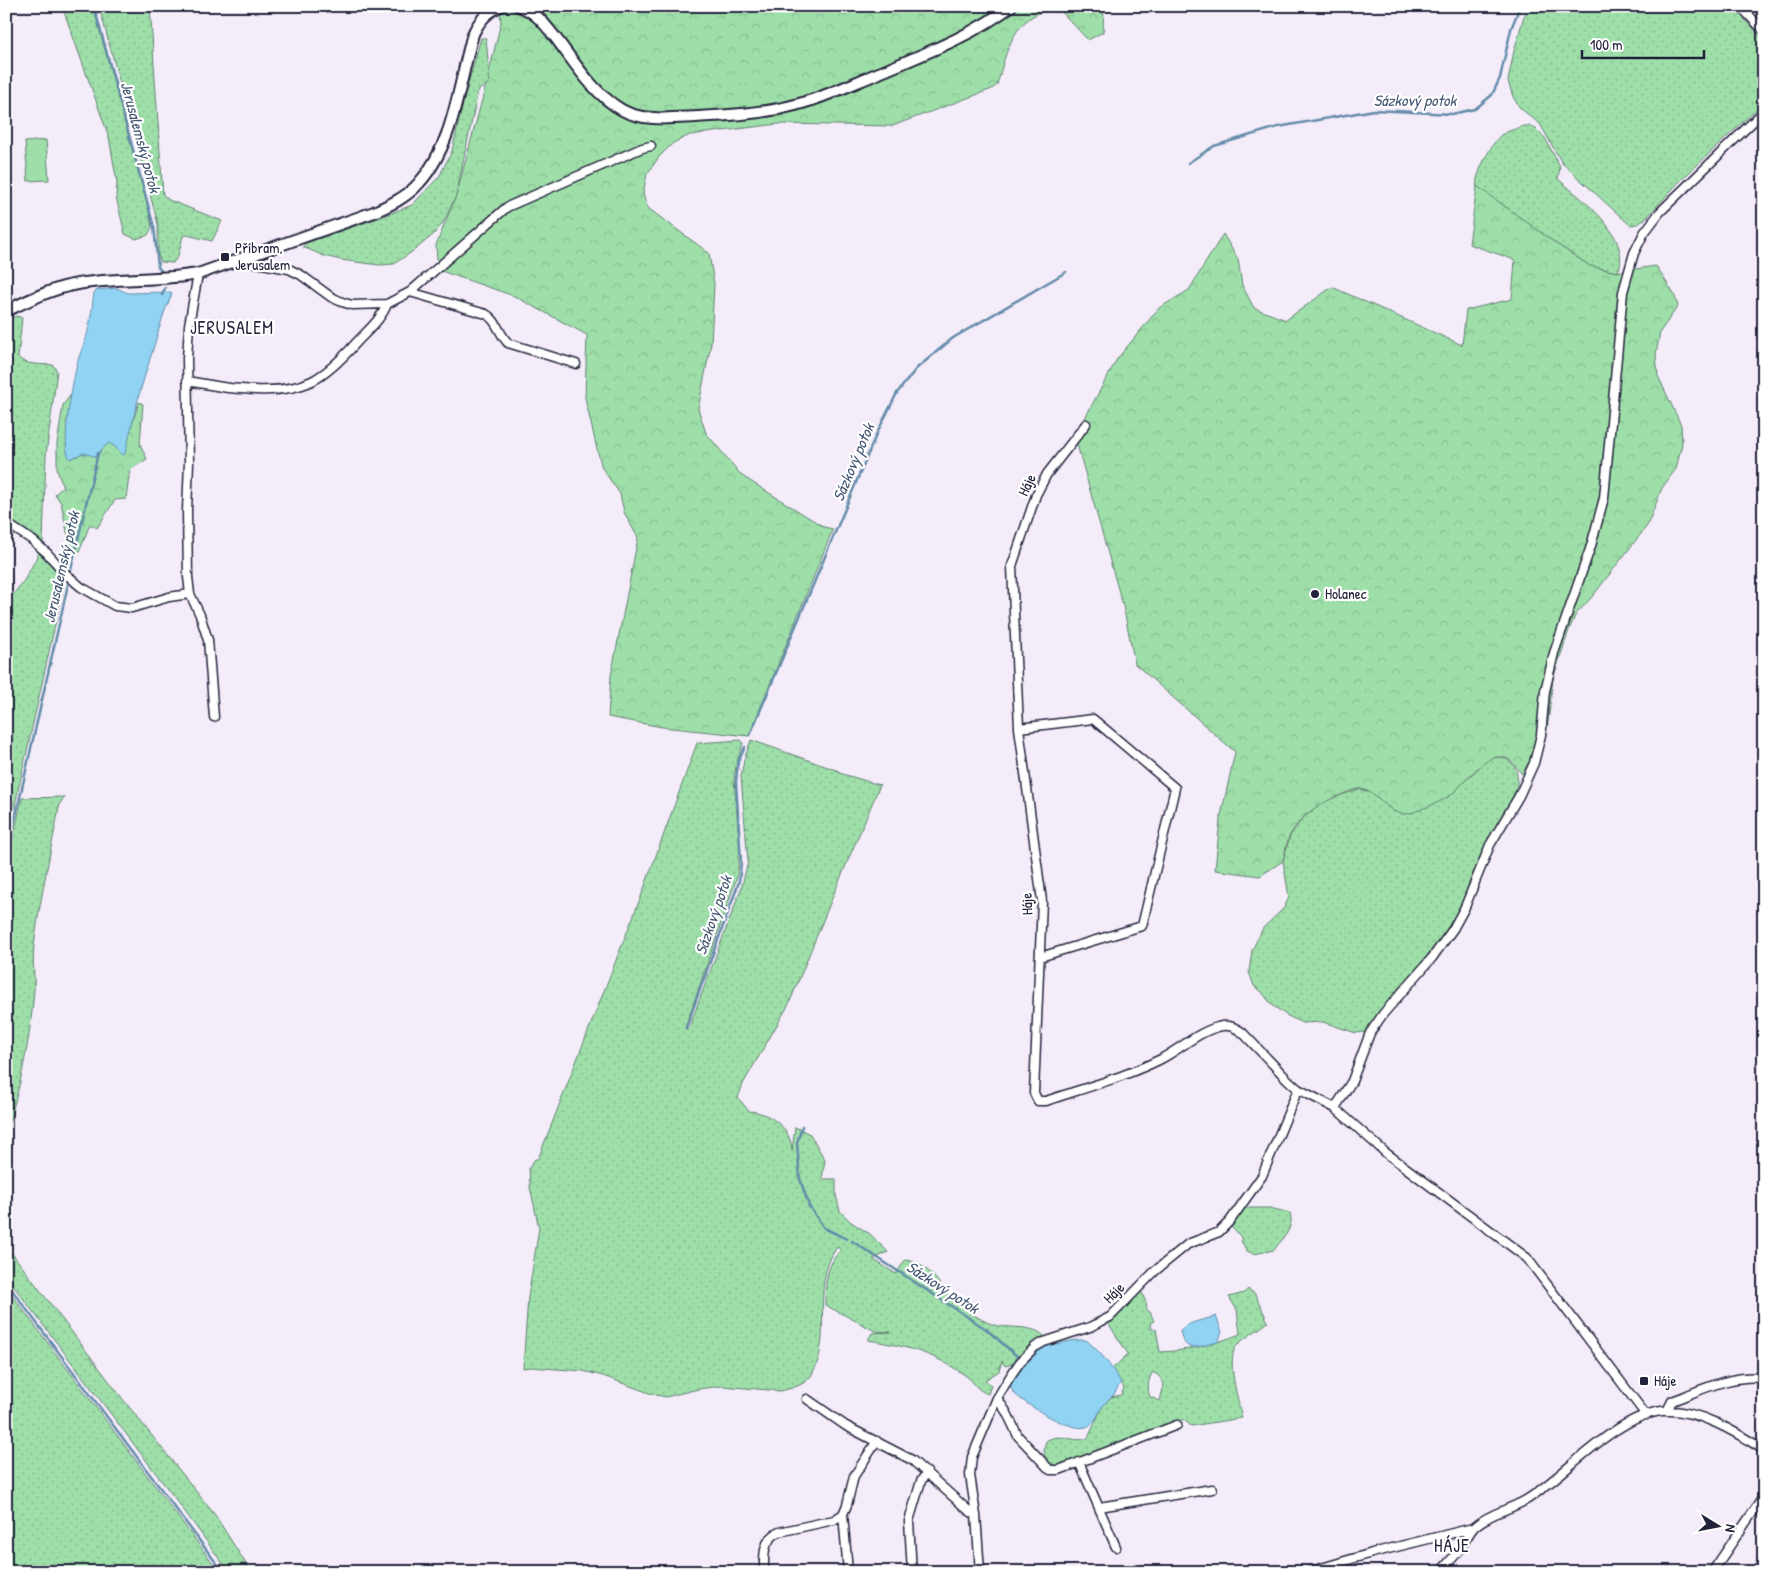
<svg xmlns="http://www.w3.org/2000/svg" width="1770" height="1578" font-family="'Patrick Hand',sans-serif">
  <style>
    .grass { fill: url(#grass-dots); stroke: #608072; fill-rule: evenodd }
    .forest { fill: url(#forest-crowns); stroke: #608072 }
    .park { fill: #9edfa9; stroke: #608072 }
    .water { fill: #90d3f2; stroke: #648ca9 }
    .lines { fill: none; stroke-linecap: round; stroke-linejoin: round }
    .stream { stroke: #648ca9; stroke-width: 2.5 }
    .minor-casing { stroke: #22223b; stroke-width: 11 }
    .tertiary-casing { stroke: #22223b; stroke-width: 14 }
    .minor { stroke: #fff; stroke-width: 8 }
    .tertiary { stroke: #fff; stroke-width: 10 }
    .poi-dot { fill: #22223b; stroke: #fff; stroke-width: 2 }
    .labels { text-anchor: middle; stroke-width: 4.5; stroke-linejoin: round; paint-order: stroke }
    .poi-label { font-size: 15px; fill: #22223b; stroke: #fff; text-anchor: start }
    .street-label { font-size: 15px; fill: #22223b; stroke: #fff }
    .water-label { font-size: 16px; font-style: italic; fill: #435772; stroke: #fff }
    .quarter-label { font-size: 18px; letter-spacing: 1px; fill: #22223b; stroke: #fff }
  </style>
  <defs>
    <pattern id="grass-dots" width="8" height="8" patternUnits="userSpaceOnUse" patternTransform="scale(1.25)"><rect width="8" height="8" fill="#9edfa9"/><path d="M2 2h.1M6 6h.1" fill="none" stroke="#88bf92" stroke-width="1.8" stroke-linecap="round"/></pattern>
    <pattern id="forest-crowns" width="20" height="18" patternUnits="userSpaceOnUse" patternTransform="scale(1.25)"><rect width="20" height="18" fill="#9edfa9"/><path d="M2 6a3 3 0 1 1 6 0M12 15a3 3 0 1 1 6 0" fill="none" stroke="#88bf92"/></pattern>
  </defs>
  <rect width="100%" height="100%" fill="#f5ecfa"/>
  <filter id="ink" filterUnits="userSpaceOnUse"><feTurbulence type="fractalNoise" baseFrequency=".02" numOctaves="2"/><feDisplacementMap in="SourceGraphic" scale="10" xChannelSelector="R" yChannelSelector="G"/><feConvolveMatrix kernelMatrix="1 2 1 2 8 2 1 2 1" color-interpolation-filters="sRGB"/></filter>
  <g filter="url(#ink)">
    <path class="grass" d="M62,6H93L148,208L152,227L148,235L136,239L125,234L116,197L117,183L109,137Z
      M99,6H150L163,195L169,200L222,221L212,241L187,235L183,236L178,256L173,263L161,262L158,255V224Z
      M1532,6H1732L1764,40V102L1678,183L1646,218L1638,224L1630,225L1562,163L1540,124L1520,108L1513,97L1508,81L1514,51L1524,16Z
      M481,38H486L490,82L478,91L456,196L443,223L433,235L416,249L394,264L379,265L341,260L324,256L303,247L306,243L376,219L412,205L439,177L452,151L465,95Z
      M1523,126H1530L1536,129L1545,138L1560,167L1558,179C1583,200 1630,234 1619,270L1616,272L1590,266L1558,245L1477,187C1473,177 1493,141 1501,135C1507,131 1516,129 1523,126Z
      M17,316L22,318L18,357C24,366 43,364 53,365L57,371L46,455L43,542L41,545L6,521V320Z
      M39,553L64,579L63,589L6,845V604L25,579Z
      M741,740L743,743L736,766L734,780L740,849L737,877L685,1028L688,1030L741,889L748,862L741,776L744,760L751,740L839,771V773L880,785L835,891L789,1004L743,1084L738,1098L749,1111C770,1112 792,1129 792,1151L795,1127L810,1134L825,1160L822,1179H836V1195L840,1211L851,1222L870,1234L888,1252L873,1259L896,1274L905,1260C925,1262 937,1279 947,1295L975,1304L968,1312C976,1316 985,1322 994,1325C1009,1329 1034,1324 1045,1337L1029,1346L1012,1364L1005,1366L1002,1361L999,1371L985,1380L991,1385L988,1394C979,1391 976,1386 970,1379C965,1375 959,1371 954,1368C928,1351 898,1345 868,1340L872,1333L891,1332L875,1331L825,1305C825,1286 826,1264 841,1250L837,1247C809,1287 835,1337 811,1376C805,1385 790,1389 780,1391L722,1386L698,1389L666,1397L652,1394L603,1376L583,1371L530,1367L523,1368L528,1297L539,1228L530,1187L529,1168L535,1159H538L642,894L697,743Z
      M1498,757C1512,758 1519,770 1517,784C1516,794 1507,806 1502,815C1491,834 1480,855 1472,876C1465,893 1460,910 1450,925C1424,963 1391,995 1365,1032L1356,1033L1323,1022L1302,1023L1286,1015L1272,1005L1261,991L1254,986L1249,972L1252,950L1263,928L1284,908L1289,897L1283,861L1290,836L1302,819L1323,801L1360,789L1374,794L1395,812L1450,795L1487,760Z
      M65,797L60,803C51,850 40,898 34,946C32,961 35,976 34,991C30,1040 21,1086 6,1132V870L22,798Z
      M1243,1208H1270L1290,1213C1295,1228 1282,1239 1274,1250L1254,1254L1247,1251L1241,1241V1237L1230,1226Z
      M6,1227L8,1248L122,1398L215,1515L251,1572H229L183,1509L6,1276Z
      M6,1287L218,1570L219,1572H6Z
      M1140,1288L1147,1305L1146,1306L1148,1311L1150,1312L1154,1321L1150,1323L1151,1329H1156L1160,1352C1188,1351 1215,1344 1240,1334L1237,1310L1229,1297L1244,1293L1248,1289L1255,1294L1268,1322C1259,1330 1246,1336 1237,1345C1225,1359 1239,1401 1242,1418L1191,1426L1184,1420H1178L1147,1435L1064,1466C1046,1466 1041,1458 1046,1441C1062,1431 1073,1444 1088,1438L1102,1407L1111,1397L1121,1395L1124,1388L1112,1369L1128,1354L1108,1323L1126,1306ZM1153,1372L1159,1376L1164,1384L1160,1401L1150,1397C1147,1388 1148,1379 1153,1372Z"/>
    <path class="forest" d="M499,6H1051C1044,12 1037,13 1030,18C1009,33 1004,61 997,85L992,89L892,126L778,124L690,135L673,143L659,157L647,174L643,193L646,204L649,209L709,253L714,284L711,344L698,409L706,433L742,476L824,527L833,529L749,736L662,727L608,717L611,676L638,538L624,512L620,494L602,468L596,445L585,398L587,335L514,296L441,271L437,259L436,245L456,196L486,85L490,81L489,72L501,22Z
      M1056,6H1104L1103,32L1088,40Z
      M1477,186L1558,245L1590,266L1616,272L1656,266L1674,294L1678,306L1660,332L1656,354L1658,376L1681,425L1682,444L1676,469L1662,488L1647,526L1592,597L1576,614L1569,630L1553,679L1547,731L1522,774C1517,769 1513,761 1506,758C1487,750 1465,783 1452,794C1442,802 1426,807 1414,812C1390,822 1383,793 1361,789C1356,788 1348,792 1343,794C1322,802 1301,814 1290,835C1286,842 1285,853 1283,861L1260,876L1215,870L1220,820L1235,752L1135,664L1124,610L1076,441L1086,416L1117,359L1159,308L1189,290L1223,234L1238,259L1242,285L1254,308L1286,320L1332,287L1462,345L1466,310L1512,299L1515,260L1469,244Z
      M73,392L128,436L139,402L143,404L140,444L147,459L130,470L126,499L115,500L97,528L90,524L78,555L69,541L61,503L55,494L63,487L57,470V444L63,405Z"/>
    <path class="park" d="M46,140L49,180L28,181L25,142Z"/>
    <path class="water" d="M116,288L128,293L171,292L172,294L164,313L139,395L125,454L122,455L114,446L109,443L102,449L97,457L83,453L70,459C59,447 74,374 79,357C82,348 86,340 88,331C91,319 92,306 94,293L97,290Z
      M1216,1316L1222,1332L1218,1342C1199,1346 1184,1356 1180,1330C1190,1321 1205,1320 1216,1316Z
      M1076,1340H1086C1102,1353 1110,1365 1121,1382L1113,1396L1111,1397C1108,1400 1105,1403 1103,1406C1098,1413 1096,1424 1086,1427C1071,1432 1028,1406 1016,1395C1013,1393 1011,1388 1010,1385L1023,1361L1049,1345Z"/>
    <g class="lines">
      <path class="stream" d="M94,6L154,227L158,267L163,273
        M1188,163L1214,146L1278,127L1374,110L1452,114L1475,109L1492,95L1500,78L1511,29L1520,6
        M162,295L165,288
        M70,574L98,453
        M750,735L876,435L897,393L916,369L953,338L1066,272
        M6,859L69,580
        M686,1028L739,882L741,862L736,782L738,762L745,747
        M802,1126L797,1143L800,1179L809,1206L824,1228L847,1239
        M852,1241L986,1329L1018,1357
        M6,1282L223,1572"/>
      <g class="minor-casing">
        <path id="minor" d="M1740,6L1764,31
          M240,260L289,269L301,275L331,297L342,302L352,305L387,304L410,292L486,314C497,320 499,334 508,343L576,364
          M198,274L189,325L187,359L189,462L187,511L188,577L190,594L200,615L208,640L214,717
          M410,292L507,207L642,148L651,146
          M187,381C199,383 210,385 222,387C233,389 245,389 256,390C305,392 324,379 356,343C367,331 381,320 387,304
          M1086,424L1047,474L1036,495L1012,566L1019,728L1042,901L1034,1093L1038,1101H1046C1084,1088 1125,1077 1161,1059C1180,1049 1198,1032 1218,1027C1228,1024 1235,1027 1243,1033L1287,1079L1298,1089L1335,1108L1386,1153L1527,1258L1646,1415
          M6,523L32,540L47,553L66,574L81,587L115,606L132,608L169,597L190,594
          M1019,728L1093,719L1175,788L1142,926L1040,957
          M1335,1108L1352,1081L1370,1033L1383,1014L1432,958L1453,929L1465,907L1490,845L1519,796L1534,763L1541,735L1545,691L1554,653L1591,546L1604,498L1623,292L1634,253L1644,233L1660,212L1764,111
          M997,1398L1007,1413L1018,1436L1050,1470H1059L1177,1425
          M807,1399L846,1426L912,1460L968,1510L976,1515
          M1667,1411L1672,1401C1701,1390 1732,1374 1764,1378
          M1079,1462L1116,1547
          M1099,1507L1212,1489
          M843,1514L848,1572
          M764,1572C764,1555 762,1541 779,1532L834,1520L843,1514L847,1505L854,1476L877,1441
          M912,1572L909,1521L921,1481L927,1472
          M980,1572L976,1515L970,1475L972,1457L997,1398L1011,1375L1020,1362L1035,1347L1044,1342L1090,1327L1110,1317L1155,1271L1188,1244L1219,1232L1230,1221L1262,1176L1298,1089
          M1308,1572L1372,1553L1473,1528
          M1440,1572C1447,1564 1454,1557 1460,1549C1465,1542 1469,1532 1475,1526C1490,1513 1509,1510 1526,1500C1565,1476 1615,1416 1662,1411C1696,1408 1736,1432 1764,1450
          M1712,1572L1764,1496"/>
      </g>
      <g class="tertiary-casing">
        <path id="tertiary" d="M519,6C537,12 547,27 558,41C576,65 595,95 622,110C644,122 673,118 696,117C726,115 758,114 787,107C819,100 849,85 879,73C924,54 972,36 1011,6
          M6,311C29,300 53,288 78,284C118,277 159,281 198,274L374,212C390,205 407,197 419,183C454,145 459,82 473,34C479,21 487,11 501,6"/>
      </g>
      <use href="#minor" class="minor"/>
      <use href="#tertiary" class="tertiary"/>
    </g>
  </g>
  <g class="poi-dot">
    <rect x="220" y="252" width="10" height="10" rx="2.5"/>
    <circle cx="1315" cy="594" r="5"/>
    <rect x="1639" y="1376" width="10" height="10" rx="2.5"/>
  </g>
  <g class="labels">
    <g class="poi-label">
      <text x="235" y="253">Příbram,<tspan x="235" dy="17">Jerusalem</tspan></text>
      <text x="1325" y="599">Holanec</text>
      <text x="1654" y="1386">Háje</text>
    </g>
    <g class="street-label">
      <text transform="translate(1027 485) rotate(-65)" y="5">Háje</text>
      <text transform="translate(1027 904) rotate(-92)" y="5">Háje</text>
      <text transform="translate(1114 1293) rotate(-46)" y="5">Háje</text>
    </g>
    <g class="water-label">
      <text x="1415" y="106">Sázkový potok</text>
      <text transform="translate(141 137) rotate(75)" y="6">Jerusalemský potok</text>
      <text transform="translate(853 462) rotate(-67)" y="6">Sázkový potok</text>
      <text transform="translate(61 567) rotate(-77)" y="6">Jerusalemský potok</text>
      <text transform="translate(713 915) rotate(-71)" y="6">Sázkový potok</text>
      <text transform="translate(943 1287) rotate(33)" y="6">Sázkový potok</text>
    </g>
    <g class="quarter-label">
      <text x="232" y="334">JERUSALEM</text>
      <text x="1452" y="1552">HÁJE</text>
    </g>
  </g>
  <rect width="1770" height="1578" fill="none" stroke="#fff" stroke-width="25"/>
  <rect x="12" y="12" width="1745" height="1553" fill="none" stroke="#22223b" stroke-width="2" filter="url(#ink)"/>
  <g transform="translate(1718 1526) rotate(100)" stroke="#ffffff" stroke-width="4" paint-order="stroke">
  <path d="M0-4L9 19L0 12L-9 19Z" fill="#22223b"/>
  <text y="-8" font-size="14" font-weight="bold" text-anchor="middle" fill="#22223b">N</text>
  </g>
  <path d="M1582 50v8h122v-8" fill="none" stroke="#22223b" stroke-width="2.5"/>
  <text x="1590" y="50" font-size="15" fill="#22223b" stroke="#ffffff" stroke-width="4" paint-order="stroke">100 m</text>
</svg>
